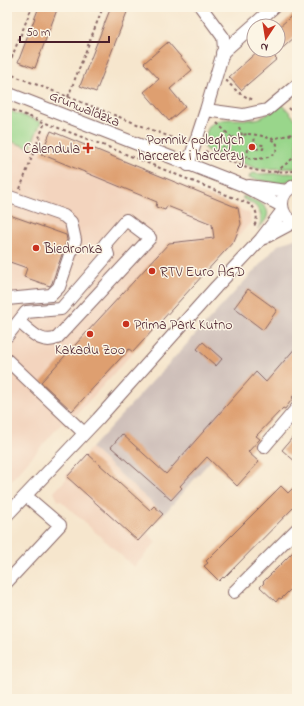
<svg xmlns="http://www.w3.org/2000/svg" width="304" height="706" font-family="'Indie Flower',sans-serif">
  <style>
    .built { fill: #f3d4be }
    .industrial { fill: #cfc0ba }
    .green { fill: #99d68b; stroke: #727a5b }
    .building { fill: #de9f70 }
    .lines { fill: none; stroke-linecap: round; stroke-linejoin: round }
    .minor-casing { stroke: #866564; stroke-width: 14 }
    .path { stroke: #866564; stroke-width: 2; stroke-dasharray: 3 3; stroke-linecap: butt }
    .minor { stroke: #fff; stroke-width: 12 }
    .poi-dot { fill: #c8321e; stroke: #fcf5e5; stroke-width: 1.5 }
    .labels { text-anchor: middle; stroke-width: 3; stroke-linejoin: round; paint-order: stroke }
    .street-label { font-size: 14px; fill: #4a1f2b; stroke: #fcf5e5 }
    .poi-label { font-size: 14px; fill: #4a1f2b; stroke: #fcf5e5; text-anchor: start }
  </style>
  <rect width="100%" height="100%" fill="#fcf5e5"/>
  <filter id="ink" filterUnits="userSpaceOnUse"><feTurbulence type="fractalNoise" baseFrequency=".025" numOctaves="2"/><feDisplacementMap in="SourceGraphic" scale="8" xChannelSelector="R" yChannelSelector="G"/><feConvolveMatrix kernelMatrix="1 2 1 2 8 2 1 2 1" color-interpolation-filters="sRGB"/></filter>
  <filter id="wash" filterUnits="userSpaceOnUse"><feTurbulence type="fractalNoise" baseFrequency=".012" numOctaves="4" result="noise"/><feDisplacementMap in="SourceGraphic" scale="16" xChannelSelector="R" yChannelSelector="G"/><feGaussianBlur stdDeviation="0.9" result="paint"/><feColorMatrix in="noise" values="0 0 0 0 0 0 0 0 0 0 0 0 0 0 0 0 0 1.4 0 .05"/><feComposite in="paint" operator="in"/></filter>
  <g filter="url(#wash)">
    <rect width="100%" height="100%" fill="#f6e6cd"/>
    <path class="built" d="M7,115L50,132L51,131L234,206H238V208L250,214L251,222L66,426L62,423L7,485Z
      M91,448L164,514L147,532L156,542L134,567L60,500L58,501L54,492L67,478L65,476Z"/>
    <path class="industrial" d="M297,238V371L273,389L164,514L91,448L278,245Z"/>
    <path class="green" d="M282,104L297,121V168L258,169L206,150L203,145C205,140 206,131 209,127C217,115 242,121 255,119C265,118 273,110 282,104Z
      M7,110L41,122L30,148L7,140Z
      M253,173L258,174L297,173V178L279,184L249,178L250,175Z
      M243,196C262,203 279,209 258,229C266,212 257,205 243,199Z"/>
    <g id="blocks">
      <path class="building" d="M39,7H58L35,68L18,62Z
        M111,7H129L96,92L80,86Z
        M297,11V35L274,56L277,59L241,90L229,77L259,50H278V28Z
        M168,42L192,70L170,89L185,107L169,121L144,92L159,79L144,63Z
        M51,131L238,208L241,224L234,241L133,352L129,349L72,411L41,382L169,243L214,238L212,224L167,206L165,210L156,207L157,202L41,154Z
        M7,214L66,235L67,240L52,283L50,286L24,277L27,268L7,261Z
        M248,289L277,310L263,330L234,308Z
        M203,342L222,359L216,366L197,349Z
        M297,346V392L292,397L293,398L285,409L283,408L256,436L260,439L248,452L259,462L237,486L207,457L180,486L182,488L171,500L111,447L122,434L166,474L256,372L266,382Z
        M297,432V463L282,450Z
        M88,454L150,510L154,506L163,514L138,541L67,477Z
        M297,484V504L224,578L223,577L219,581L204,566L208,563L206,561L281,486L288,493Z
        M297,548V580L290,587L292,588L281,599L279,598L276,602L260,587L264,583L263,582Z"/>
    </g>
  </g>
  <g filter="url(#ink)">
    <use href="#blocks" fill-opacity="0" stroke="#866564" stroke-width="1"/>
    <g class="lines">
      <g class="minor-casing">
        <path id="minor" d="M222,53L274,7
          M7,93L242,185L282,206
          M206,110L243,115L267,110L297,85
          M188,165L206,110L224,49L223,37L201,7
          M297,185C277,190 277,218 297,223
          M249,186L287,191
          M7,196L64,216L71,222L75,240L59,287L51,295L7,299
          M264,238L294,222
          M7,336L26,312L61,309L108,255L105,244L126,220L150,238L57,338C41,345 31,331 19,322
          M7,360L84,433
          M264,447L297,408
          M7,515L98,419L216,287L261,239L283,210
          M7,582L60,525L26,496
          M234,592L297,529"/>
      </g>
      <path class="path" d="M7,69L32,7
        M7,73L183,142
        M226,80C234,89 242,97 255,100
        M68,97L103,7
        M7,108L113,149L249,204C257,209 259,217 254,226
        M288,108L297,117
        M217,123L232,138
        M239,127L242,135
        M248,134C259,135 269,136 277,144L276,152C254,173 199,140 248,134Z
        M271,139L297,133
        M254,144L249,143L248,148L263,149L264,145L254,144L255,135
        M205,151L249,169L266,172L297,171
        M211,154L228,145
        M247,158L248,149
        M276,172L297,155
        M20,189L45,122"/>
      <use href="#minor" class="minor"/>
    </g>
  </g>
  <g class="poi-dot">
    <circle cx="252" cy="147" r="4"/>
    <path d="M86 142h4v4h4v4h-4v4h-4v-4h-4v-4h4z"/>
    <circle cx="36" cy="248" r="4"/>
    <circle cx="152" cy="271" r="4"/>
    <circle cx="126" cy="324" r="4"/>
    <circle cx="90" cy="334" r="4"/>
  </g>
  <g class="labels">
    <g class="street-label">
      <text transform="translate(85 108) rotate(22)" y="5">Grunwaldzka</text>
    </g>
    <g class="poi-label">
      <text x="244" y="144" text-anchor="end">Pomnik poległych<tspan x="244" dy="16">harcerek i harcerzy</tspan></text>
      <text x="80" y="153" text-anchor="end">Calendula</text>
      <text x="44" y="253">Biedronka</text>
      <text x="160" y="276">RTV Euro AGD</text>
      <text x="134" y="329">Prima Park Kutno</text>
      <text x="90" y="354" text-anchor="middle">Kakadu Zoo</text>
    </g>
  </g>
  <rect width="304" height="706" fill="none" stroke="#fcf5e5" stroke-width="24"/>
  <g transform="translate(266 38) rotate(192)"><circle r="19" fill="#fcf5e5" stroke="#b59f9b"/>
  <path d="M0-3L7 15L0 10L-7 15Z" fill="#c8321e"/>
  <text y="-6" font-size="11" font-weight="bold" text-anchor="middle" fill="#4a1f2b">N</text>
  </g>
  <path d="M20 36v6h89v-6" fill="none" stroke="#4a1f2b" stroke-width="2"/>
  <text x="26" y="36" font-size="12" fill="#4a1f2b" stroke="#fcf5e5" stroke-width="3" paint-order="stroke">50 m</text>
</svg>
